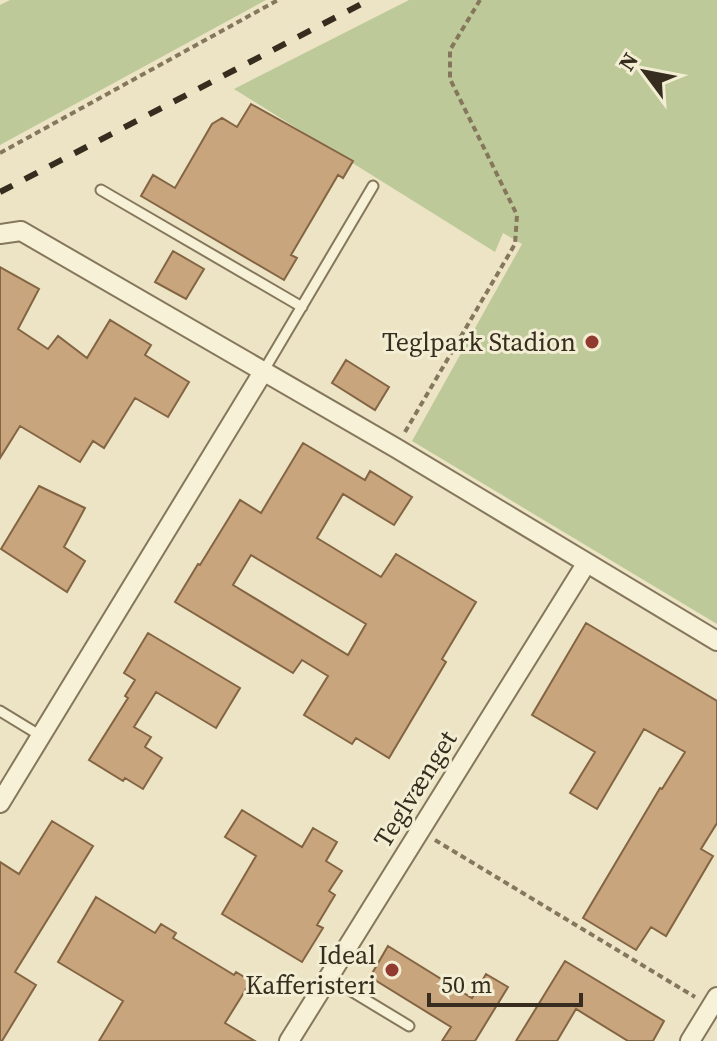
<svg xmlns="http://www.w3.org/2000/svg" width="717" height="1041" font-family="'Source Serif 4',serif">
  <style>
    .green { fill: #bec999 }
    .building { fill: #c8a57c; stroke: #836443; stroke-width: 2; fill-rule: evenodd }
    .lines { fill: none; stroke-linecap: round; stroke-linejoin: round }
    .service-casing { stroke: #85775c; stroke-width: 13 }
    .minor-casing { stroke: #85775c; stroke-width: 22 }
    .path { stroke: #85775c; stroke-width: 4; stroke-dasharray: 6 4; stroke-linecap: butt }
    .service { stroke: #f7f1d7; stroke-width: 9 }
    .minor { stroke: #f7f1d7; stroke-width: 18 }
    .rail { stroke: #362d1f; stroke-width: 6; stroke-dasharray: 14 14; stroke-linecap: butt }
    .poi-dot { fill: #913a2f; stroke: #f3eed3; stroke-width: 3 }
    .labels { text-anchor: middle; stroke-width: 6; stroke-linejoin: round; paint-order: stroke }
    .poi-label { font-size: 26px; fill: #362d1f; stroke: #f3eed3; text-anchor: end }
    .street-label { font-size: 26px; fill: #362d1f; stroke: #f3eed3 }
  </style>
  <rect width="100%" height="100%" fill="#ece4c4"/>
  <path class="green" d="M10,0H266L0,145V5Z
    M409,0H717V624L412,441L522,244L503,233L495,252L234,89Z"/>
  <path class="building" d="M251,104L353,161L343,178L338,175L291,255L297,258L284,280L141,196L153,175L175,188L212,124L222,118L237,127Z
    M173,251L204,269L186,299L155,282Z
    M0,267L39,289L18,329L48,349L58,336L87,358L110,320L151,345L145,355L189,382L168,417L135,398L104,448L93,441L80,462L20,426L0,458Z
    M346,360L389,387L375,410L332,383Z
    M303,443L365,480L370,471L412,497L394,525L343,494L317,538L381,577L396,554L476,602L442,659L446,662L389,758L356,738L352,744L304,715L328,676L302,660L293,673L175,602L198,564L200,565L240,500L261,513ZM251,555L366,624L348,655L233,585Z
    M39,486L85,508L64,547L85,561L67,592L1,549Z
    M586,623L717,701V823L701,849L713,856L666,936L651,927L636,950L583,918L660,788L662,789L685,752L644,729L597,809L570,793L595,752L532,715Z
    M148,633L240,688L216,728L156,692L134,727L151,737L145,747L162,758L143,789L125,778L123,781L89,760L128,698L125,696L135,680L124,673Z
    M242,810L302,847L313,828L337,842L326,861L342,871L329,891L335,895L317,925L323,928L302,962L222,914L256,856L225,837Z
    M52,821L93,846L15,972L36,985L2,1041H0V862L19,874Z
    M96,897L155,933L161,924L176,933L173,938L234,975L236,972L251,981L225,1023L255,1041H99L123,1001L58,962Z
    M388,946L472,998L486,974L508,987L475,1041H442L451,1027L370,977Z
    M565,961L664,1021L653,1041H628L576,1009L557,1041H516Z"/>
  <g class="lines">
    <g class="service-casing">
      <path id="service" d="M101,190L302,307
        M263,372L373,186
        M0,711L41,736
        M328,977L409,1026"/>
    </g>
    <g class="minor-casing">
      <path id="minor" d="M0,234L21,231L396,448L717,641
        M0,803L263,372
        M289,1041L586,564
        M690,1041L717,997"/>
    </g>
    <path class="path" d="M0,153L278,0
      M405,432L515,244L517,215L450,79V50L480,0
      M435,840L695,997"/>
    <use href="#service" class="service"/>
    <use href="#minor" class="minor"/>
    <path class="rail" d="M0,192L369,0"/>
  </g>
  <g class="poi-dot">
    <circle cx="592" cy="342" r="8"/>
    <circle cx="392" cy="970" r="8"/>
  </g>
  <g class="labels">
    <g class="poi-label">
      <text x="576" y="351">Teglpark Stadion</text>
      <text x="376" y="964">Ideal<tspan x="376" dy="30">Kafferisteri</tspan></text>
    </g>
    <g class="street-label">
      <text transform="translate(415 789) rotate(-58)" y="9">Teglvænget</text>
    </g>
  </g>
  <g transform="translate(645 72) rotate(302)" stroke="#f3eed3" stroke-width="6" paint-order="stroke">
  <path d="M0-6L14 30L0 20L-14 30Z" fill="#362d1f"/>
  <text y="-12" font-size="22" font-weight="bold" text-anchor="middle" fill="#362d1f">N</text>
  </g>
  <path d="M429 993v12h152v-12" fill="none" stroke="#362d1f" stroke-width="4"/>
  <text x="441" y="993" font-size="24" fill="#362d1f" stroke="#f3eed3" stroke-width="6" paint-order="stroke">50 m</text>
</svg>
